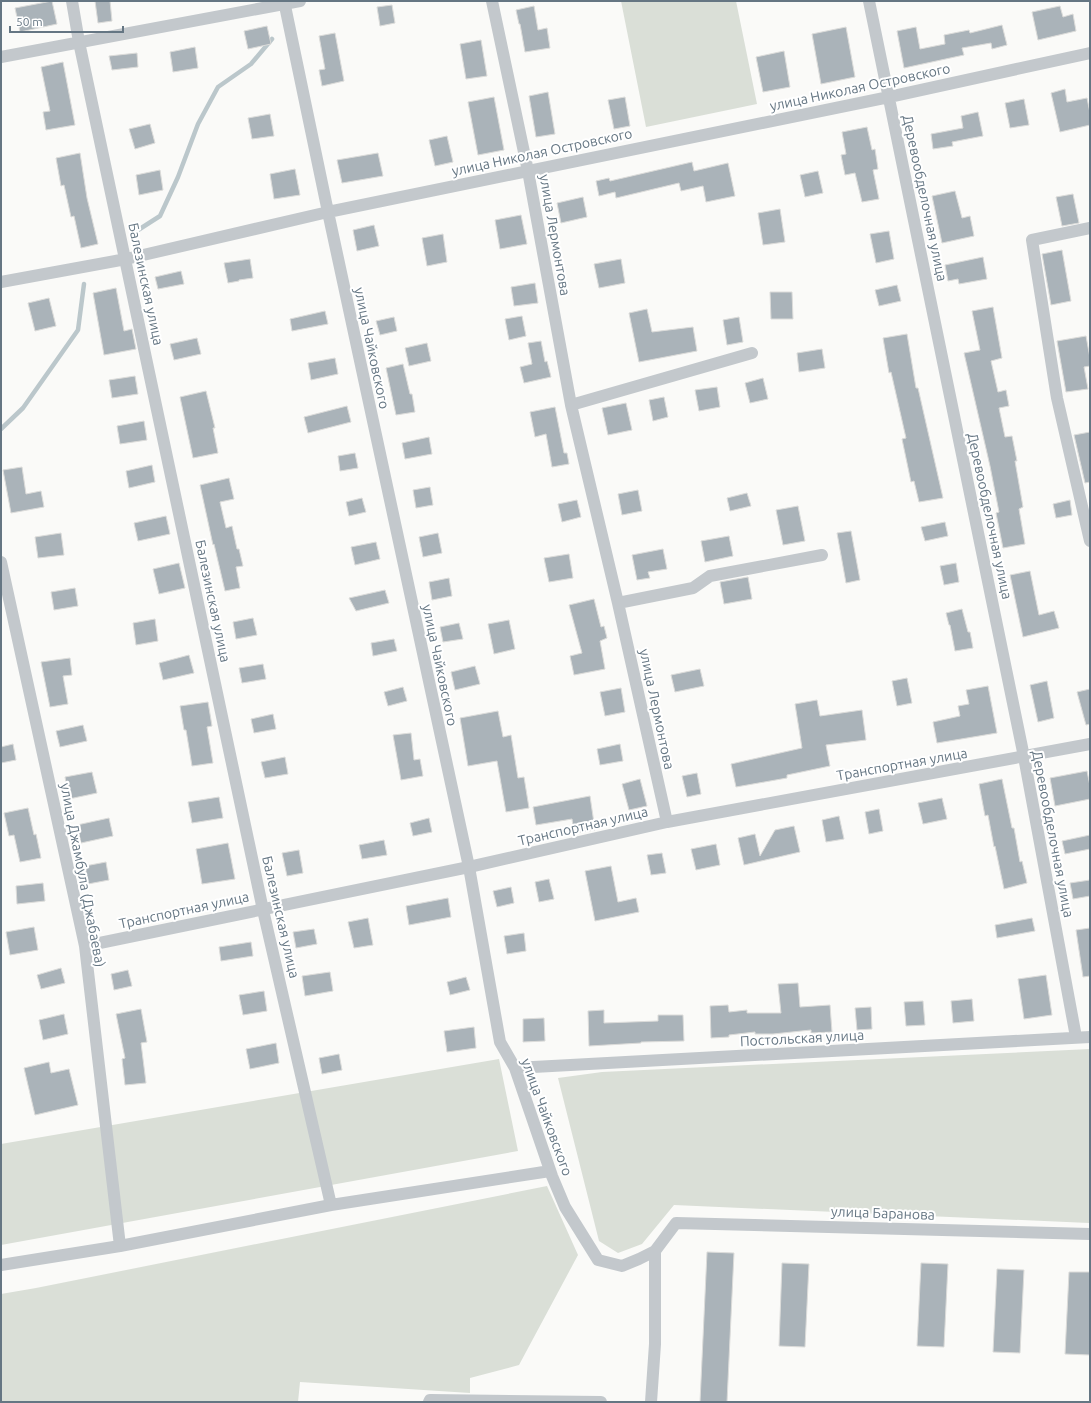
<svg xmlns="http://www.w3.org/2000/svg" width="1091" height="1403" font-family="Ubuntu,sans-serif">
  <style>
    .green { fill: #dadfd7 }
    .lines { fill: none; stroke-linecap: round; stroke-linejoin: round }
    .stream { stroke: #bbc7cb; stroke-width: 4.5 }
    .building { fill: #aab3b9; stroke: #dcdcda }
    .street { stroke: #c3c8cc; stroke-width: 12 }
    .labels { text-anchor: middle; stroke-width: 4; stroke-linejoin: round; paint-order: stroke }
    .street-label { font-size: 14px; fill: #657683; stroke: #fff }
  </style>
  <rect width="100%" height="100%" fill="#fafaf8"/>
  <path class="green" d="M621,1H736L757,104L646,127Z
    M1090,1049L1089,1223L674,1205L642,1244L618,1253L599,1241L558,1078L602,1072Z
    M499,1059L518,1151L1,1245V1144Z
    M547,1186L578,1255L519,1365L470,1378V1393L300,1382L298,1402H1V1294L36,1288Z"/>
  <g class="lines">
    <path class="stream" d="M135,232L160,216L178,177L198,124L218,87L251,64L272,39
      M1,429L23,408L78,330L84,284"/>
  </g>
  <path class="building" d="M52,1L57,24L20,32L15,8Z
    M95,1H110L112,21L98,23Z
    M392,5L395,23L380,26L377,7Z
    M534,6L538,30L547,28L550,48L525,52L520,24H519L516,10Z
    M1060,6L1063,17L1073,14L1076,31L1038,40L1032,12Z
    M1002,25L1007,45L992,49L991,43L962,48L964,55L904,68L897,31L916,27L920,49L945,44L944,35L969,30L970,33Z
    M267,26L271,44L248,49L244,31Z
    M846,27L855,77L821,84L812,34Z
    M335,33L344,81L322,86L319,70L325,69L319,36Z
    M481,40L487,76L466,79L460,44Z
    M195,47L198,68L173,72L170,52Z
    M784,51L790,87L763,92L756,57Z
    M137,53L138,67L112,70L109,56Z
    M63,62L75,125L46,130L43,112L50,111L41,67Z
    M1065,89L1067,102L1087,98L1090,113V125L1060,132L1051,93Z
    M548,92L555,134L536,137L529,96Z
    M494,97L504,150L478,155L468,102Z
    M625,97L630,126L614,129L608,100Z
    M1024,99L1029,125L1010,128L1005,103Z
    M978,112L983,136L952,142L953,146L933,149L931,134L963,128L961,116Z
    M270,114L274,136L252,139L248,118Z
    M150,124L155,143L135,149L129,129Z
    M867,127L872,150L875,149L878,169L873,170L879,199L862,202L855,173L845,175L841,155L846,154L842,132Z
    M447,136L453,162L435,166L429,140Z
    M80,153L87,198L98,244L81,248L74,216L71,217L64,185L61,186L56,158Z
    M378,153L383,176L342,183L337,160Z
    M692,162L694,171L728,163L735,196L706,202L703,186L681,191L679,183L616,198L615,192L599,196L596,181L609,178L610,181Z
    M295,169L300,195L274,199L270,174Z
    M160,170L163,190L139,195L136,175Z
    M818,171L823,193L805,197L800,175Z
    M955,191L962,218L970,216L974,236L942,243L932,196Z
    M1073,194L1079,223L1062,226L1056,197Z
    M583,197L587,217L561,223L557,203Z
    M780,209L785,242L763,245L758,213Z
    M521,215L527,244L500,249L495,220Z
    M374,225L379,246L357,251L353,230Z
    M889,231L894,259L876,263L870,234Z
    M443,234L447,262L427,266L422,238Z
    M1062,250L1071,301L1051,305L1042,254Z
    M983,257L987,279L959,284L958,279L948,281L945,265Z
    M250,259L253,278L239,280V281L228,283L224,263Z
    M621,259L625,283L599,288L594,264Z
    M181,271L184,284L158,289L155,277Z
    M535,283L538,303L514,306L511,287Z
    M897,285L901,301L879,306L875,290Z
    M116,288L124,331L132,329L136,349L104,355L93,293Z
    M770,292H792L793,319H771Z
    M49,298L56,326L35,331L28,303Z
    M993,307L1002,358L991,361L998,392L1006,390L1009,406L999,408L1005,437L1012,436L1017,461H1015L1023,507L1019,509L1025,544L1003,548L996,513L999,512L990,466L964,353L980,350L972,311Z
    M647,309L652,332L693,327L697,351L639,362L629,313Z
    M325,311L328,324L292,331L290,319Z
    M522,316L526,336L509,340L505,319Z
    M394,317L397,331L380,335L376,321Z
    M739,317L743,342L727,345L723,320Z
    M907,334L916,388H918L943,498L919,502L914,481L911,482L902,439L906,438L891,372L889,373L883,338Z
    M1086,336L1090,358V366L1084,367L1088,389L1066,392L1057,341Z
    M197,338L201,354L174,360L170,344Z
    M541,341L545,362L547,361L551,377L524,383L520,367L532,364L528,343Z
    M427,343L431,361L409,366L405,348Z
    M822,349L825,368L799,372L797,353Z
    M335,358L338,374L311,380L308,363Z
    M403,364L410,394H412L415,412L396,415L386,368Z
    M135,376L138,394L112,398L109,380Z
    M763,378L768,399L750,403L745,383Z
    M717,387L720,407L699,411L695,390Z
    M206,391L215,428H213L218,453L193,458L180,397Z
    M664,397L668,417L653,421L649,400Z
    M626,403L632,430L608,435L602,408Z
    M347,406L351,422L308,433L304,417Z
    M555,407L564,453H567L569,464L552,467L546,434L535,437L530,412Z
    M144,421L147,440L120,444L117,426Z
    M1090,432V482L1085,483L1074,435Z
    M429,437L432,454L405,459L402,443Z
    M355,453L358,468L340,471L338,456Z
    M152,465L155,482L129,488L126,471Z
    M22,467L26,494L41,491L44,507L11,513L3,470Z
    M229,478L234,499L220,502L226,528L232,526L237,549H239L243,566L236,567L240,588L225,591L214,544L213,545L200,485Z
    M430,487L433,505L416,508L413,490Z
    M638,490L642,511L622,515L618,494Z
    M747,493L751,506L730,511L727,498Z
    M362,498L366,512L349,516L346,502Z
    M577,500L581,517L562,522L558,504Z
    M1070,500L1072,515L1056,518L1053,504Z
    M798,506L805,541L783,545L776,510Z
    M166,516L170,534L138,541L134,523Z
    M945,522L948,536L925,541L921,527Z
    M851,531L860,580L846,583L837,533Z
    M61,533L64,555L38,558L35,537Z
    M438,533L442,553L423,557L419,537Z
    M729,536L733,556L705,562L701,541Z
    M376,542L380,559L355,565L351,547Z
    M663,549L667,569L648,572L650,578L637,580L632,555Z
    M569,554L573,578L549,582L544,558Z
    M179,563L185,588L159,594L153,569Z
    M956,563L959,582L944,585L940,566Z
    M1030,571L1039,615L1054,611L1059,628L1023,637L1010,575Z
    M748,577L752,599L724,604L720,582Z
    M449,578L452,596L432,600L429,582Z
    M75,588L78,606L54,610L51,592Z
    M385,590L389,603L356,611L349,598Z
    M594,599L601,627L604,626L607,638L600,641L605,669L574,675L570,656L582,653L569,605Z
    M962,609L968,632H970L973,648L955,651L950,625H949L946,613Z
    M253,618L257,635L236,639L233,622Z
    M155,619L158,641L136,645L133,623Z
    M509,620L515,649L494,654L488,624Z
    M459,623L463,639L443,642L440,627Z
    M394,639L397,651L373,656L371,643Z
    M189,655L194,673L163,680L159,663Z
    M70,658L72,675L63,676L68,704L50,707L41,662Z
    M263,664L266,679L242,683L239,668Z
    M475,666L480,684L455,690L451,672Z
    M700,669L704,686L675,692L671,675Z
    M907,678L912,703L897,706L892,681Z
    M1047,681L1054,718L1038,722L1030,685Z
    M988,686L997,733L937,743L933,722L960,716L958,706L969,704L966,690Z
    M403,687L407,701L388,706L384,692Z
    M621,688L625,712L605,716L600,692Z
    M1090,689V724L1086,725L1077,692Z
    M817,700L820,716L862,710L866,740L826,745L830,766L787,775V778L736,787L731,764L802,748L795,704Z
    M208,702L212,726L207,727L213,763L192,766L186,730H184L180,706Z
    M498,711L503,737L511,735L518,778L524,777L529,808L506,812L497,761L468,766L460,718Z
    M273,714L276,729L254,733L251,719Z
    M83,725L87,741L60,747L56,731Z
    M411,733L414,760L420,759L423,776L401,780L393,735Z
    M13,744L16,760L1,763V747Z
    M620,744L623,761L600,765L597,749Z
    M285,757L288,774L265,778L261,762Z
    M1087,771L1090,786V799L1055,806L1050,778Z
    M92,772L97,793L69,799L65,777Z
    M697,773L701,794L687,797L682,776Z
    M640,779L647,806L629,810L622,784Z
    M1002,779L1012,828H1014L1020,862L1022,861L1027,883L1004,889L995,846L994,847L988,815L985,816L979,784Z
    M590,796L595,830L574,833L572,819L536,825L533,807Z
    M219,797L223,818L192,823L188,802Z
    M942,798L947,819L923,824L918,803Z
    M28,808L34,835L36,834L41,858L20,862L14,835L9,836L4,813Z
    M879,809L883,831L869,834L865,812Z
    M839,816L844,839L826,842L822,820Z
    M109,818L113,836L81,843L77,825Z
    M429,818L432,832L413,836L410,823Z
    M794,826L800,852L744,865L738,838L755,834L760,856L775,830Z
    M1090,835V849L1065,854L1062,841Z
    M384,840L387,855L362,859L359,845Z
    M228,843L235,879L202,884L196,849Z
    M716,844L720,865L696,870L691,849Z
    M299,850L303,873L287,876L282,853Z
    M662,853L666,873L651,875L647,855Z
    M106,862L109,880L88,884L85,866Z
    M611,866L618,902L636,898L639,912L595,921L585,871Z
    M549,879L554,899L539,902L535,882Z
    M1090,880V896L1073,899L1070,883Z
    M43,883L45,901L17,904L16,886Z
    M511,887L514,903L497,907L493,891Z
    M448,898L451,917L409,925L406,906Z
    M368,918L373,945L354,948L348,922Z
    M1032,918L1035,931L997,938L995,925Z
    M34,927L38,950L10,955L6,932Z
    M1090,928V976L1083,977L1076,930Z
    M314,929L317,944L296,948L293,932Z
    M524,933L526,951L507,954L504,936Z
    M251,942L253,956L221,961L219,947Z
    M61,968L65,983L41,989L37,975Z
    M128,970L132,986L114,990L111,974Z
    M330,972L333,991L305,996L302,976Z
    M1046,975L1052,1015L1024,1019L1018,979Z
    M466,977L470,990L450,995L447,982Z
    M798,983L800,1007L830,1005L832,1032L811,1033V1030L773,1034H755V1032L729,1035V1037L711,1038L710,1006L728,1005L729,1012L747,1010V1013H781L778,984Z
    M264,991L267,1011L243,1015L239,995Z
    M972,999L974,1021L953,1023L951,1001Z
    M923,1001L925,1025L906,1026L904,1002Z
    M871,1007L872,1029L857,1030L855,1008Z
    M141,1009L147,1042L141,1043L146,1083L125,1085L122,1059L125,1058L116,1014Z
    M604,1010V1023L658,1021V1015H683L684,1041L641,1042V1043L589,1046L588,1011Z
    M64,1014L68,1034L43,1040L39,1020Z
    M544,1018L545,1041L523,1042V1019Z
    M474,1027L476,1048L447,1052L444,1031Z
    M276,1043L279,1063L250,1069L246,1049Z
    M339,1054L342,1070L322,1074L319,1058Z
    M49,1062L51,1073L69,1069L78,1105L35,1115L24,1068Z
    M707,1252L734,1253L727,1402H700Z
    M782,1263L809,1264L805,1347L779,1346Z
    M921,1263L948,1264L944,1347L917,1346Z
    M997,1269L1024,1270L1020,1353L993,1352Z
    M1069,1272H1090V1355L1065,1354Z"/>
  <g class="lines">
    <path class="street" d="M72,1L79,42L263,910L331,1205
      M284,1L328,212L469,867L500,1042L515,1068L552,1176L565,1207L598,1260L622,1266L639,1259L655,1251
      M492,1L528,171L571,405L618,603L667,822
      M869,1L1024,757L1076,1037
      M1,57L300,1
      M1090,228L1032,240L1057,398L1090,541
      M1,282L126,259L328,212L889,97L1090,53
      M571,405L752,353
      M1,562L85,946L120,1246
      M618,603L693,588L710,576L822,555
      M85,946L469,867L667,822L1090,744
      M515,1068L1090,1037
      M1,1265L120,1246L331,1205L550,1171
      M429,1402L430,1400L601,1402
      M651,1402L655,1344V1251L676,1223L1090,1234"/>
  </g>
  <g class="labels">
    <g class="street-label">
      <text transform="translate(860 87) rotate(-12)" y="5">улица Николая Островского</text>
      <text transform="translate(542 152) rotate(-12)" y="5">улица Николая Островского</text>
      <text transform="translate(925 198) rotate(78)" y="5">Деревообделочная улица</text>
      <text transform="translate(555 235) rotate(80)" y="5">улица Лермонтова</text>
      <text transform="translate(146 284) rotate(78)" y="5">Балезинская улица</text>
      <text transform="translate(372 348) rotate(78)" y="5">улица Чайковского</text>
      <text transform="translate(990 516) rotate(78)" y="5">Деревообделочная улица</text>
      <text transform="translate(213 601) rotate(78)" y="5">Балезинская улица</text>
      <text transform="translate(440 665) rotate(78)" y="5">улица Чайковского</text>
      <text transform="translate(657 709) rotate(78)" y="5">улица Лермонтова</text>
      <text transform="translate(902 764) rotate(-10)" y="5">Транспортная улица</text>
      <text transform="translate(583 826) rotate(-13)" y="5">Транспортная улица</text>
      <text transform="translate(1053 834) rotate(79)" y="5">Деревообделочная улица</text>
      <text transform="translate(83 875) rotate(79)" y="5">улица Джамбула (Джабаева)</text>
      <text transform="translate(184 910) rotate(-12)" y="5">Транспортная улица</text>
      <text transform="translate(281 917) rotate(77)" y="5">Балезинская улица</text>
      <text transform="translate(802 1038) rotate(-3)" y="5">Постольская улица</text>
      <text transform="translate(547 1117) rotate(70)" y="5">улица Чайковского</text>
      <text transform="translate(883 1213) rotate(2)" y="5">улица Баранова</text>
    </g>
  </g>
  <rect width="1091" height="1403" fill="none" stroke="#657683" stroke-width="4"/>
  <path d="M10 26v6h113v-6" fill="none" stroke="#657683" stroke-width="2"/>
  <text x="16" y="26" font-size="12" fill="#657683" stroke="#ffffff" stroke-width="3" paint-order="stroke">50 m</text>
</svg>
